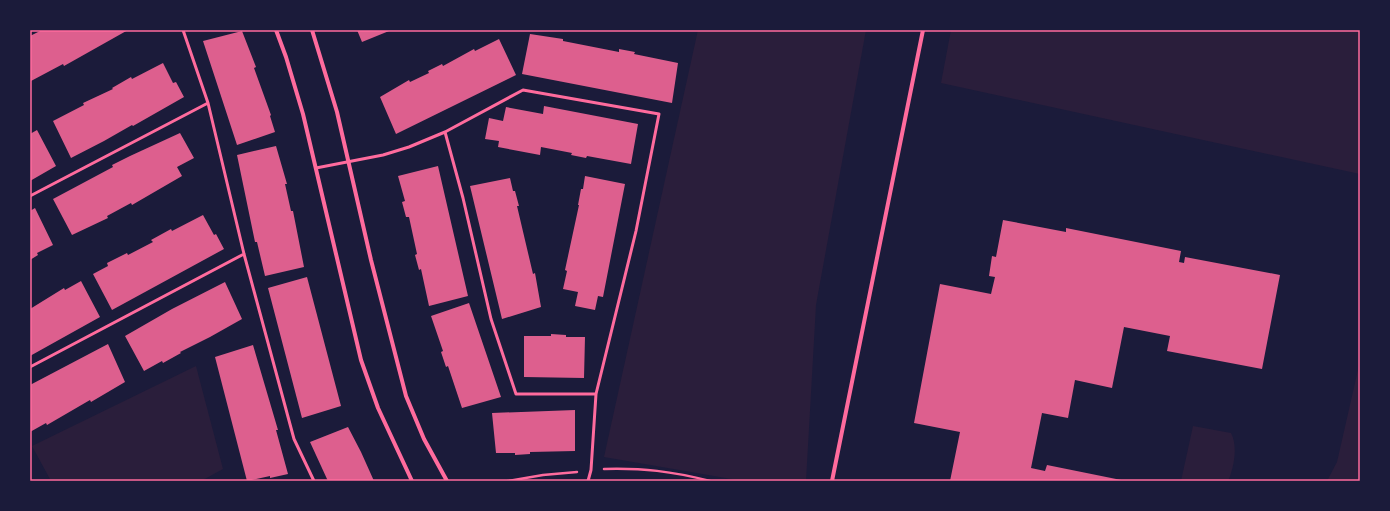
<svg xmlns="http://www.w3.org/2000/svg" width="1390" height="511" font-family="Ubuntu,sans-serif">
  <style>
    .green { fill: #2a1e3b }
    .building { fill: #dd5f8e }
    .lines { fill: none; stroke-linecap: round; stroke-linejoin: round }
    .path { stroke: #ff6b9d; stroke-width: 2.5 }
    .service { stroke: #ff6b9d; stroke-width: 3 }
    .minor { stroke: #ff6b9d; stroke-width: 4 }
    .neatline { fill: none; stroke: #ff6b9d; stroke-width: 1.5 }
  </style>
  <rect width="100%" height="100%" fill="#1b1b3a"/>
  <path class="green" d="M698,30H866L816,305L806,481H743L604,457Z
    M951,30H1360V174L941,83Z
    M1360,361V481H1327L1337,462Z
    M196,366L223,469L201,481H51L32,446Z
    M1193,426L1231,433C1238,445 1234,469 1228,481H1181Z"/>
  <path class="building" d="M42,30H128L64,66L63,64L31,81L30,36Z
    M357,30H389V31L362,42Z
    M242,31L256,67L254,68L271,115L270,116L275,132L237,145L203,41Z
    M530,34L563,39V41L619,52V49L635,52L634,54L678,63L672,103L522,74Z
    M499,39L516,75L396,134L380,97L409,80L410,82L429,73L428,71L442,64L443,66L474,49L475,51Z
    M163,63L173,83L176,82L184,97L133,126L132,125L104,141L71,158L53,121L84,105L83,103L113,89L112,88L131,77L132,79Z
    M544,106L638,124L631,164L587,156L586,158L571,155L572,153L541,147L540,155L498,147L499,141L485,139L489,118L503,121L506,107L543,114Z
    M37,130L56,166L30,181V134Z
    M180,133L194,158L177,167L182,176L132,205L131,203L107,216L108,218L72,235L53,199L113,167L112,165L130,156Z
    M276,146L287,184H285L291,211H293L304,267L265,276L257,242H255L237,155Z
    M438,166L468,296L429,306L421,269L419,270L415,255L417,254L409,217H406L402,202L405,201L398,176Z
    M585,176L625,184L603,297L598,296L595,310L575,306L578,292L563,289L567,271L565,270L579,205H578L581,189H583Z
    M510,178L513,191H515L519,206H517L533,274L535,273L541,307L502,319L470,186Z
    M35,208L53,245L37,253L38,255L30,260V211Z
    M203,215L214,235L216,234L224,249L112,310L93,274L108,266L107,263L127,253L128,255L153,242L151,240L171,229L172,231Z
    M1003,220L1066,232V228L1181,251L1179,262L1184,263L1185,257L1280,275L1262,369L1167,351L1170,336L1124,327L1112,388L1075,380L1068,418L1042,413L1031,468L1045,471L1047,465L1126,481H950L960,432L914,423L940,284L991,294L995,277L989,276L992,256L996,257Z
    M307,277L341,406L302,418L268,288Z
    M81,281L100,317L30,356V309L64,288L65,290Z
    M225,282L242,319L210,337L180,352L181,353L163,363L162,361L144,371L125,336L172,309Z
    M469,303L501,397L462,408L448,366L446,367L441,352L443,351L431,316Z
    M551,334L566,335V337H585L584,378L524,377V336H551Z
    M108,344L125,382L91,402L90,400L47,425L46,423L30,432V385Z
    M253,345L278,430H276L288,474L270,478V476L247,481L215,357Z
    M575,410V451L530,452V454L515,455V453H496L492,413Z
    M348,427L361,452L374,481H328L327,479L310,442Z"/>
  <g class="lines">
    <path class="path" d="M604,469C643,468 671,471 710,481
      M508,481L543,475L577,472"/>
    <path class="service" d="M183,30L208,103L244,254L294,439L314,481
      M445,132L463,198L491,319L516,394H596
      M316,168L383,155L409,147L445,132L523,90L659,114L636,231L596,394L591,470L588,481
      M30,196L208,103
      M30,367L244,254"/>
    <path class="minor" d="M276,30L286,57L303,114L361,360L378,408L412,481
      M312,30L337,112L371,260L406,396L424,439L447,481
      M832,481L923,30"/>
  </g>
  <rect width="1390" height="511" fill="none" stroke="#1b1b3a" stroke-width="62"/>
  <rect x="31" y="31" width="1328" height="449" class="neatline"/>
</svg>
